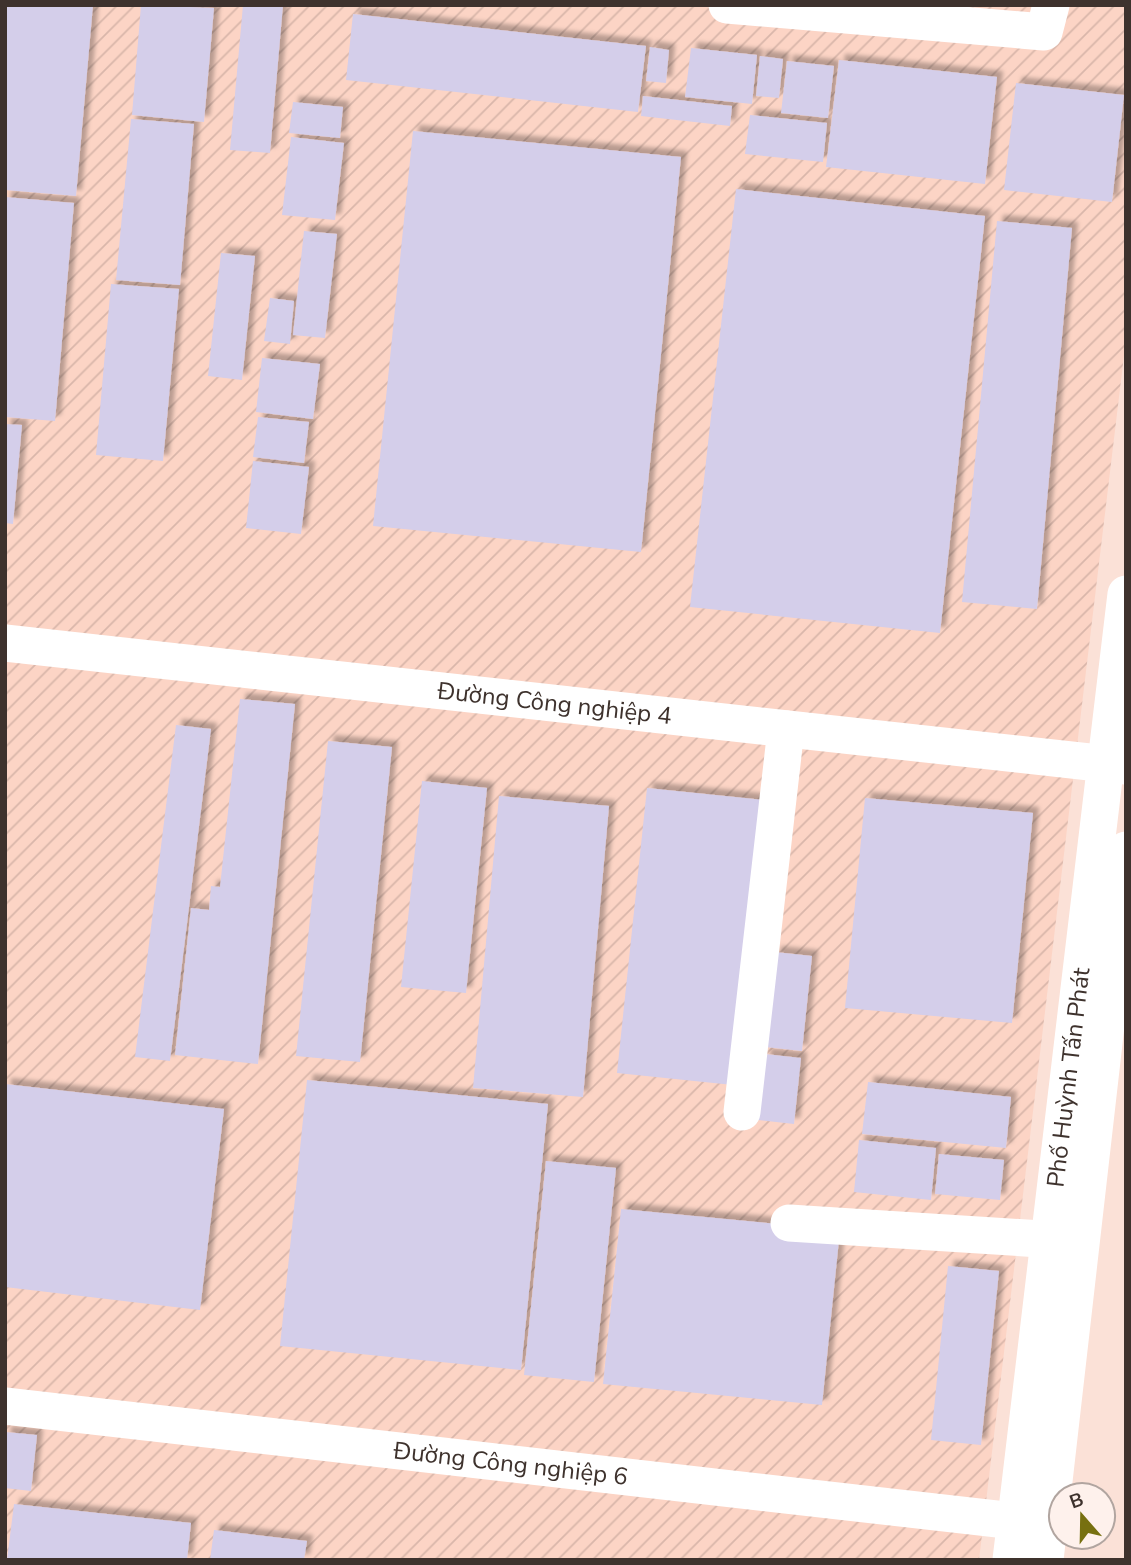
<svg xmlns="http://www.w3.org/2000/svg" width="1131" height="1565" font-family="'Nunito Sans',sans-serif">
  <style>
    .industrial { fill: url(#industrial-furrows) }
    .building { fill: #d4ceea; filter: url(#shadow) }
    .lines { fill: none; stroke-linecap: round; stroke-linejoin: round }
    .minor { stroke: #fff; stroke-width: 37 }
    .labels { text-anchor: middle; stroke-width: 5; stroke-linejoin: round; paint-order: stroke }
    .street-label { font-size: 24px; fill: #3e322d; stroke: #fef1ec }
  </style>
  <defs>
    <pattern id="industrial-furrows" width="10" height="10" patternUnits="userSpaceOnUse" patternTransform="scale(1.75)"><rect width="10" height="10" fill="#fcd4c5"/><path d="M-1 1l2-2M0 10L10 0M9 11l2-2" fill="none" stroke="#d9b6aa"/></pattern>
    <filter id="shadow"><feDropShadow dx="6" dy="-6" stdDeviation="2" flood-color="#0004"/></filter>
  </defs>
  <rect width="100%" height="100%" fill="#fbe1d7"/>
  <path class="industrial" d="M5,5H1126V339L979,1560H5Z"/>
  <path class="building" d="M5,5H93L76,196L5,190Z
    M141,5L214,8L204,122L132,115Z
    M243,5H283L270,153L230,150Z
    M353,14L646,46L638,112L346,80Z
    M650,47L669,50L666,83L646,81Z
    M691,48L757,55L752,104L685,97Z
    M760,56L783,59L779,98L756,96Z
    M839,60L997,77L985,184L826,167Z
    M787,61L834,66L828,118L781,113Z
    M1016,83L1124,95L1112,202L1004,190Z
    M643,96L732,106L730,126L641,116Z
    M293,102L343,107L340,138L289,133Z
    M750,115L827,123L823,162L745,154Z
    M131,119L194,124L180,285L116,280Z
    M413,131L681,157L641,552L373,526Z
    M291,137L344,143L335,220L282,215Z
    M736,189L985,216L940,633L690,607Z
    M5,197L74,203L55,421L5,417Z
    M997,221L1072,228L1037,609L962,602Z
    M304,231L337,234L325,338L293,335Z
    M221,253L255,256L242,380L208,376Z
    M111,284L179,289L163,461L96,455Z
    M270,298L294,301L290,344L264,341Z
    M262,358L320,364L313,419L256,412Z
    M258,417L309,422L304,463L253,457Z
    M5,424L22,425L13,524L5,523Z
    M253,461L309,467L301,534L246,528Z
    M240,699L295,704L258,1064L175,1055L191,908L209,910L211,886L220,887Z
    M176,725L211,729L170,1061L135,1057Z
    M328,741L392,747L360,1062L296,1056Z
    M422,781L487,788L466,993L401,987Z
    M647,788L764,800L733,1085L617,1073Z
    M499,796L609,806L583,1097L473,1088Z
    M865,798L1033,813L1012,1023L845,1008Z
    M775,952L812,956L802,1051L765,1047Z
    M765,1054L801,1058L794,1124L758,1120Z
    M307,1080L548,1104L521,1370L280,1346Z
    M868,1082L1011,1097L1006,1148L862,1134Z
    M5,1084L224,1109L200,1310L5,1287Z
    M859,1140L936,1148L931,1200L854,1192Z
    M939,1154L1004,1160L1000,1200L935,1194Z
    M546,1161L616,1168L594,1382L524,1375Z
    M621,1209L840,1230L822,1405L603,1384Z
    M948,1266L999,1271L981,1445L931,1440Z
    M5,1432L37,1435L31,1491L5,1488Z
    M14,1504L191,1523L187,1560H7Z
    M214,1530L307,1541L304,1560H210Z"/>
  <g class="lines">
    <g class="minor">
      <path d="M727,5L1044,32L1051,5"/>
      <path id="s1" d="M5,643L1126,766"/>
      <path d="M742,1112L786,729"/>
      <path d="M789,1223L1073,1241"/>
      <path id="s2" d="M5,1406L1049,1525"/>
      <path id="s3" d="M1011,1560L1126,594"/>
      <path d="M1045,1560L1126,850"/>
    </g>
  </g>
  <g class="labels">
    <g class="street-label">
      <text dy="8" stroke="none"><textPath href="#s1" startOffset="553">Đường Công nghiệp 4</textPath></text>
      <text dy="8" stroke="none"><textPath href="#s3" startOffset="486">Phố Huỳnh Tấn Phát</textPath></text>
      <text dy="8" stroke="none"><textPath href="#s2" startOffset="509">Đường Công nghiệp 6</textPath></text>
    </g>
  </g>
  <rect width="1131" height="1565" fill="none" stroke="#3e322d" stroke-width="14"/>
  <g transform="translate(1082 1516) rotate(340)"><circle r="33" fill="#fef1ec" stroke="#b1a5a0" stroke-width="2"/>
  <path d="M0-5L12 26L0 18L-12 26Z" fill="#777010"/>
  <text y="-10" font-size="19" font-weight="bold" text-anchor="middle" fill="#3e322d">B</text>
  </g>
</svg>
